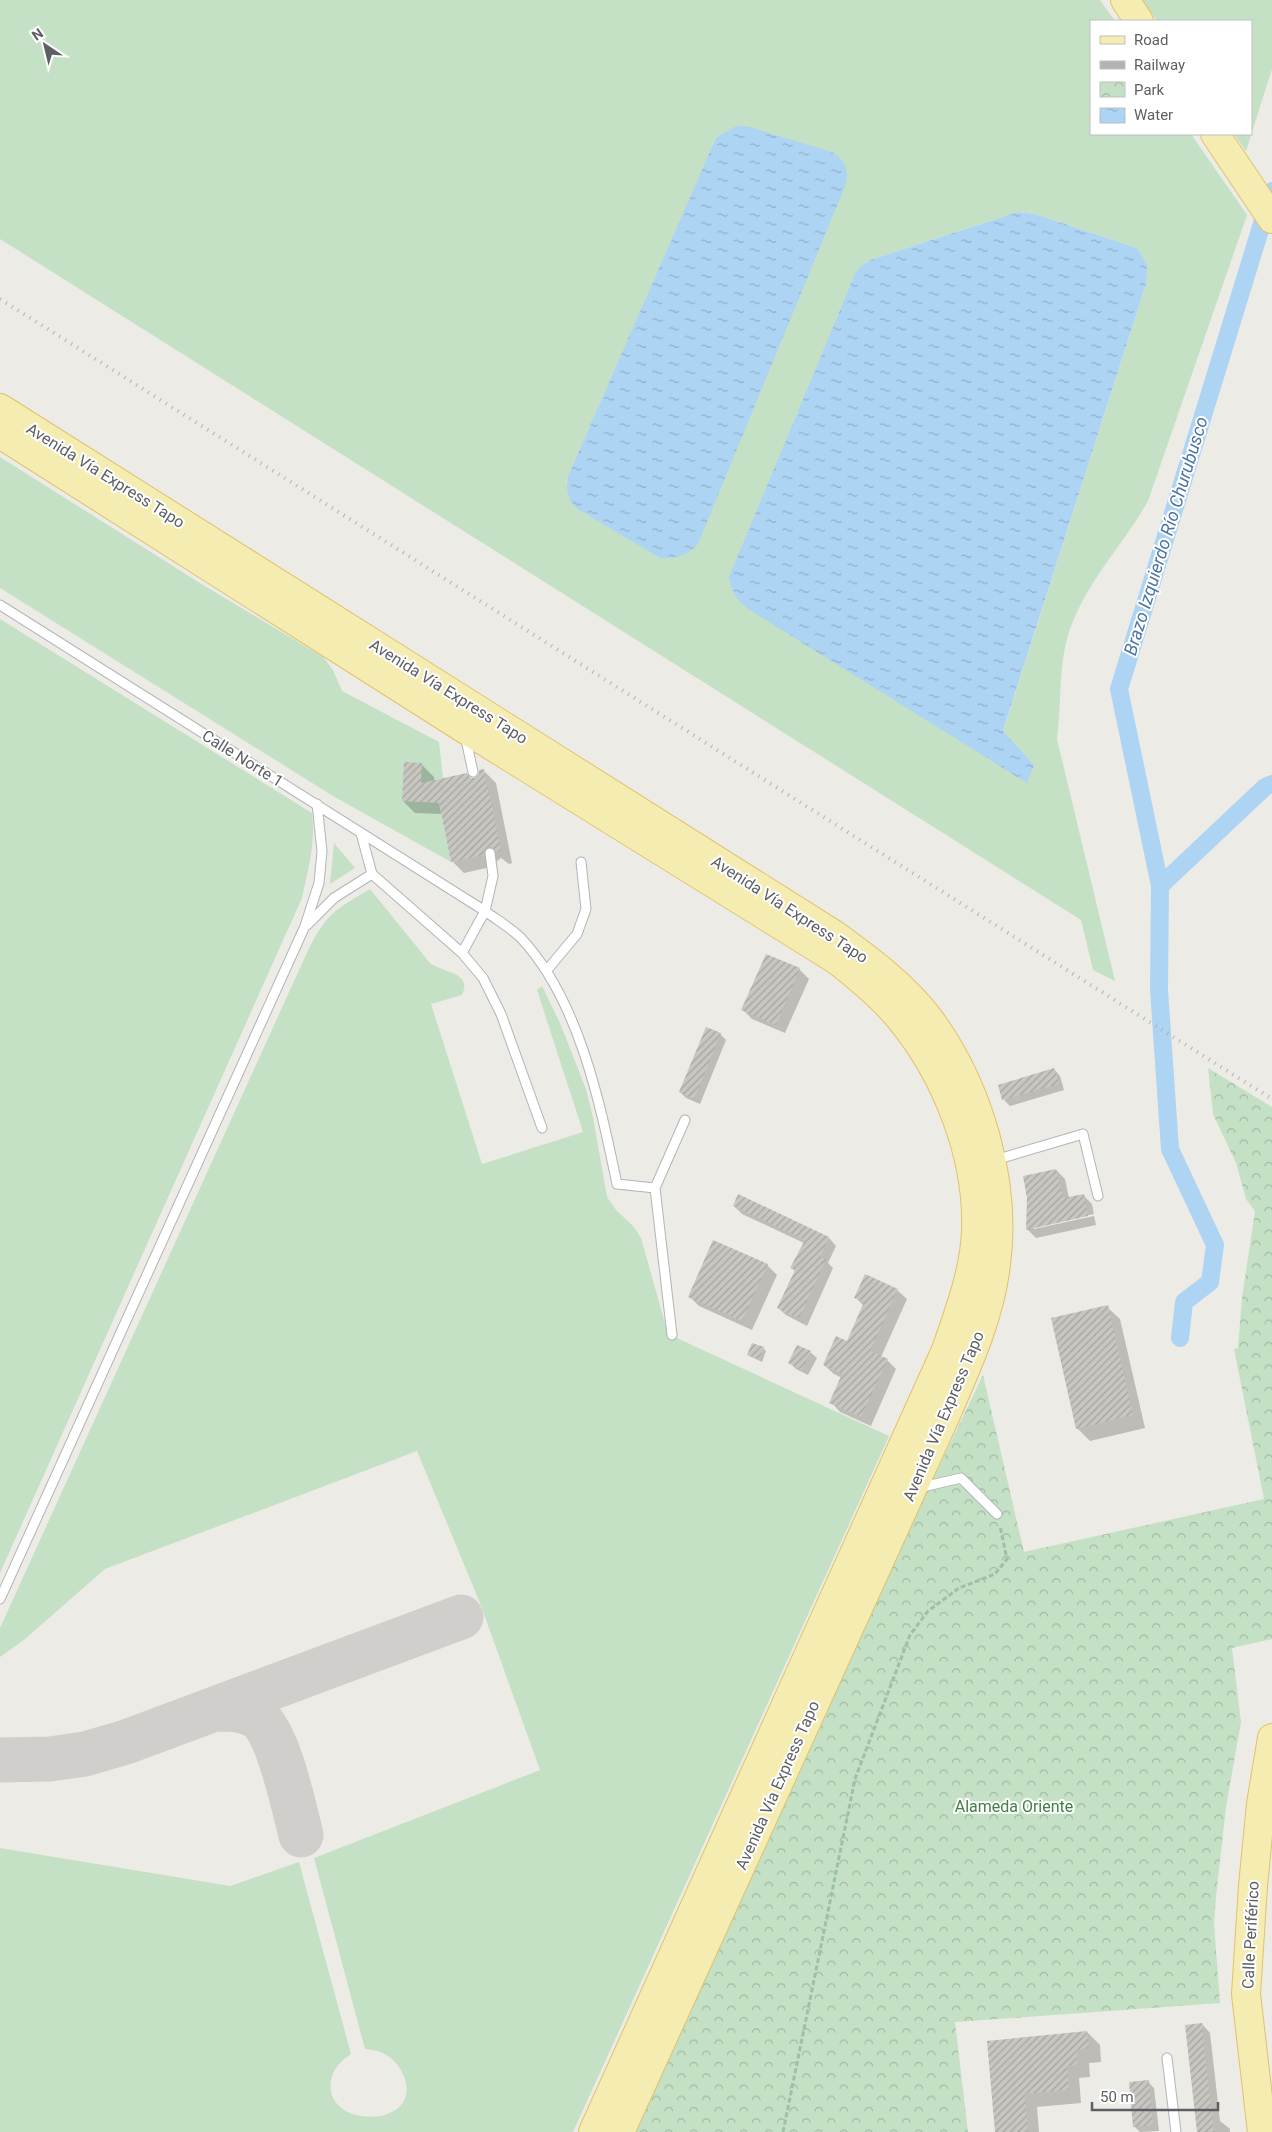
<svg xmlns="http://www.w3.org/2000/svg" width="1272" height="2132" font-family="Roboto,sans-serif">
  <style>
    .green { fill: #c4e1c5; fill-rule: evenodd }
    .park { fill: url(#park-crowns) }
    .water { fill: url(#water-ripples) }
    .shadow { fill: #0003 }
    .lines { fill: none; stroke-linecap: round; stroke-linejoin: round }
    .canal { stroke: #aed4f4; stroke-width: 18 }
    .taxiway { stroke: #d0cfcc; stroke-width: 45 }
    .building { fill: url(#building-hatch) }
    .service-casing { stroke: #b2b4b8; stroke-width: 11 }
    .primary-casing { stroke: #e0c26b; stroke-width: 30 }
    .path { stroke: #9dc0a8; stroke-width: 3; stroke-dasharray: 5 2.5; stroke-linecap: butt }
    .service { stroke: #fff; stroke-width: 9 }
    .primary { stroke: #f5ecb2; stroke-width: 28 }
    .rail { stroke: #b2b3b3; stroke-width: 4; stroke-dasharray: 1 6; stroke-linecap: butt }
    .labels { text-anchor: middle; stroke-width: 4; stroke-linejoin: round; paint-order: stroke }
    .street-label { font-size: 16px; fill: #5d5f63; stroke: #fff }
    .park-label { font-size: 16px; fill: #407f44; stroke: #fff }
    .water-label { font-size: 18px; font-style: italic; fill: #4c75a4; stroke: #fff }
  </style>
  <defs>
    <pattern id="park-crowns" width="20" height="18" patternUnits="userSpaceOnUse" patternTransform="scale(1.25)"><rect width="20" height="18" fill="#c4e1c5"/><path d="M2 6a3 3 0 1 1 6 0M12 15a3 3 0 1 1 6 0" fill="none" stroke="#a2baa4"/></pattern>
    <pattern id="water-ripples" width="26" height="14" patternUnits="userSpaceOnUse" patternTransform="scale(1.25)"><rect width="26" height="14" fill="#aed4f4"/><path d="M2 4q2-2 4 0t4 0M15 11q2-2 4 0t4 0" fill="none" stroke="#91afc9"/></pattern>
    <pattern id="building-hatch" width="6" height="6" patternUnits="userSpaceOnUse" patternTransform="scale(1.25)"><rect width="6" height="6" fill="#c8c6c1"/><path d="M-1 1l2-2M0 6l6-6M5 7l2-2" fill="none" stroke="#a6a4a0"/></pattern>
  </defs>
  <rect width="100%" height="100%" fill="#edebe5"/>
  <path class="green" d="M0,0H1100L1115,21H1091V134H1191L1247,215L1148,501C1121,549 1077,591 1065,647C1059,677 1061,709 1057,739L1115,981L1093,970L1081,920L0,239ZM717,137L566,485L568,476ZM1018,212L1035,214L1137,248L1146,284L1003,732L860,267L870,260Z
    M1142,0H1272V69L1246,151L1234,134H1251V21H1157Z
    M0,457L203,585L323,657L333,670L342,691L439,742L443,778L434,780L451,862L333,796L0,588Z
    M0,619L312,813C316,842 308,870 302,898L0,1573Z
    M334,843L355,868L330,884Z
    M370,889L430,963C443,973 473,972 462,995L431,1004L482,1164L583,1132L537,990L542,986L560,1023L586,1089L593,1117L607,1197L616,1210L634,1227L641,1238L668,1334L889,1436L573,2132H0V1848L230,1886L299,1862L351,2054C341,2061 333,2068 331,2081C323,2132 430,2128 402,2072C394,2057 382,2050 365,2049L314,1858L540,1770L480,1603L417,1451L105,1569L25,1639L0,1657V1628L310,946C328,912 338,908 370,889Z"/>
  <path class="park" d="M1208,1068L1272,1107V1639L1232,1648L1241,1722L1226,1807L1216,1897L1214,1923L1220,2003L955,2022L968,2132H632L899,1550L983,1375L1024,1552L1264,1499L1234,1349L1238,1348L1242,1298L1255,1211L1246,1199L1236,1163L1213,1114Z"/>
  <path class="water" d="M736,126H746L832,152C845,160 849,169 846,184L698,544C688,555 676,559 660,558L576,508C567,498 566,489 568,476L712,147L717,137Z
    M1018,212L1035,214L1137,248L1147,265L1146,284L1003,731L1034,765L1027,783L748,609C736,600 731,591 729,577L855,274L860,267L870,260Z"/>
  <path class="shadow" d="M422,765L434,777V781L475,779L484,771L496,783L512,863L509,864L501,858L496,862L495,866L464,873L452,861L442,814L415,813L403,801Z
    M799,969L809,979L785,1033L752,1019L743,1010Z
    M720,1034L726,1040L700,1104L686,1098L680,1092Z
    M1054,1069L1060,1076L1064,1090L1010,1106L1004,1100Z
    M1056,1170L1065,1179L1069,1198L1083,1195L1092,1204L1094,1215V1214L1034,1227V1229L1094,1216L1096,1225L1036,1238L1027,1229Z
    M739,1196L829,1238L836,1246L828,1263L833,1268L807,1326L786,1315L778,1308L795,1271L792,1268L804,1243L742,1214L734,1206Z
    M767,1265L777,1275L752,1330L699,1306L689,1296Z
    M897,1290L907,1299L881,1357L887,1360L896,1369L871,1426L840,1412L831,1402L842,1378L834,1374L824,1365L848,1342L864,1306L856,1298Z
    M1107,1307L1120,1319L1145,1428L1090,1441L1077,1428Z
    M798,1346L810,1352L817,1358L808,1375L796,1369L790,1363Z
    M763,1348L766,1351L762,1362L748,1355Z
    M1202,2024L1210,2033L1220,2121L1230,2129V2132H1198Z
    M1087,2032L1100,2045L1101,2062L1089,2063L1090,2077L1079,2078L1081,2103L1037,2107L1039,2132H996L988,2042Z
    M1148,2082L1154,2088L1159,2131L1140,2132L1134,2126Z"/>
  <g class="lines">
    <path class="canal" d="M1160,886L1265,787L1272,784
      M1180,1338L1184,1302L1210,1282L1215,1245L1170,1149L1159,990L1160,886L1119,689L1272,191"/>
    <path class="taxiway" d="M216,1709C230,1709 241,1709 254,1715C278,1728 294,1808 301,1835
      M0,1760L50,1759L85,1754L126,1742L461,1617"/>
  </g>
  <path class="building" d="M404,762L422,763L421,783L467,773L471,778H475L479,774V770L484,769L501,851L496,852L493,847H489L484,850V855L451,862L439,803L402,801Z
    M766,954L800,968L776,1025L741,1010Z
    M706,1027L721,1033L694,1099L679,1092Z
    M1054,1068L1059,1084L1002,1100L998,1085Z
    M1056,1169L1063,1198L1084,1194L1088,1216L1026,1230L1027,1198L1023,1176Z
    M738,1194L829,1237L820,1257L826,1259L799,1319L777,1308L795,1270L790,1268L805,1240L733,1206Z
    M713,1240L768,1264L742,1321L688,1297Z
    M865,1274L898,1289L870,1351L888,1359L861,1417L829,1403L842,1374L823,1365L836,1336L847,1341L864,1302L854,1298Z
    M1108,1305L1133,1415L1076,1429L1051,1318Z
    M752,1343L764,1347L759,1360L747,1355Z
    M797,1345L811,1351L802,1370L788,1363Z
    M1202,2023L1204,2046L1214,2132H1197L1185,2025Z
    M1087,2031L1089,2049L1076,2050L1078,2065L1067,2066L1069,2090L1025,2094L1028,2132H995L987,2041Z
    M1149,2080L1153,2125L1133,2127L1129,2082Z"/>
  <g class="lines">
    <g class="service-casing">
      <path id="service" d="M0,605L485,911C497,920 511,928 521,938C579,1000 600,1103 617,1184L655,1188
        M465,735L473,772
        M361,833L372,874L462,953L483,978L501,1014L542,1128
        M307,925L334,898L372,874
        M462,953L485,911L493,876L490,853
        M547,970L577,934L586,909L581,862
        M995,1160L1083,1134L1098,1196
        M672,1335L655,1188L685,1120
        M918,1488L961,1478L997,1514
        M0,1599L305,926L319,883L322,851L317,804
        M1167,2058L1176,2132"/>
    </g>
    <g class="primary-casing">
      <path id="primary" d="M1125,0L1139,21
        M1215,134L1272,219
        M0,408L835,935C869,960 905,986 930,1020C979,1087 1007,1182 996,1264C990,1317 967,1366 946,1415L620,2132
        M0,434L463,728L835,959C857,976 879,994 897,1015C946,1073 979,1156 976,1232C974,1273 959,1312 946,1350L593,2132
        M1262,2132L1246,1994L1253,1886L1261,1804L1272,1738"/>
    </g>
    <path class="path" d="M783,2132L855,1779L910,1635L928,1611L959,1588L995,1574L1007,1559L1000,1526"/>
    <use href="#service" class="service"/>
    <use href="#primary" class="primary"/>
    <path class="rail" d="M0,299L1272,1099"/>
  </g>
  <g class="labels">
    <g class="street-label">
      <text transform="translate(106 475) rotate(32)" y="6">Avenida Vía Express Tapo</text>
      <text transform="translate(449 691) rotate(32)" y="6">Avenida Vía Express Tapo</text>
      <text transform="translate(243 758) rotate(32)" y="6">Calle Norte 1</text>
      <text transform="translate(790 909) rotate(33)" y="6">Avenida Vía Express Tapo</text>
      <text transform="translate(943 1416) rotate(-67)" y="6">Avenida Vía Express Tapo</text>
      <text transform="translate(777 1785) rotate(-66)" y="6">Avenida Vía Express Tapo</text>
      <text transform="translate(1250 1935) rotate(-87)" y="6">Calle Periférico</text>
    </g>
    <g class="park-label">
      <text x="1014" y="1812">Alameda Oriente</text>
    </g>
    <g class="water-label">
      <text transform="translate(1166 536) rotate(-73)" y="6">Brazo Izquierdo Río Churubusco</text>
    </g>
  </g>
  <rect x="1090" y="20" width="162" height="115" fill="#ffffff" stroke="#bebfc1"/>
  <rect x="1100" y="36" width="25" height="8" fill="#f5ecb2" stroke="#bebfc1"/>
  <text x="1134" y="45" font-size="15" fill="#5d5f63">Road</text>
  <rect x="1100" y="61" width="25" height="8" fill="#b2b3b3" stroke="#bebfc1"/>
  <text x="1134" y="70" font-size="15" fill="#5d5f63">Railway</text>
  <rect x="1100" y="82" width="25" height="15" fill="url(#park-crowns)" stroke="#bebfc1"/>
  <text x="1134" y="95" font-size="15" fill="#5d5f63">Park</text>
  <rect x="1100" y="108" width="25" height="15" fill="url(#water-ripples)" stroke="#bebfc1"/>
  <text x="1134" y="120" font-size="15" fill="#5d5f63">Water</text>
  <g transform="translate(45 45) rotate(325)" stroke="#ffffff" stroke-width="4" paint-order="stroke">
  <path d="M0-4L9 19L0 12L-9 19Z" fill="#5d5f63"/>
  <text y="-8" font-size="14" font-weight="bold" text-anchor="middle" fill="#5d5f63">N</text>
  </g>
  <path d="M1092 2102v8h126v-8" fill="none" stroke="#5d5f63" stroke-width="2.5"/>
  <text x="1100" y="2102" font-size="15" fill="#5d5f63" stroke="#ffffff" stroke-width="4" paint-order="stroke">50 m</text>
</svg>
